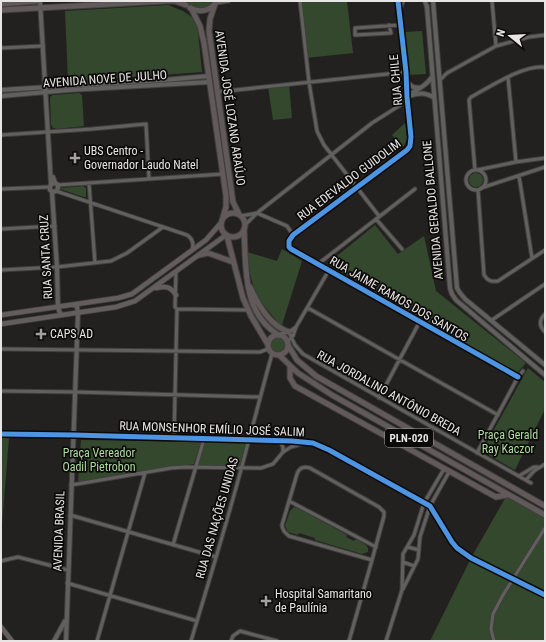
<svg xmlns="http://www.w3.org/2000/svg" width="546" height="642" font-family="'Roboto Condensed',sans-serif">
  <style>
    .green { fill: #33482d }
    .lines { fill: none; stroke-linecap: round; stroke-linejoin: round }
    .minor-casing { stroke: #403f3d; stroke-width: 5 }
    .tertiary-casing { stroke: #403f3d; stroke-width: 6 }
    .secondary-casing { stroke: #403f3d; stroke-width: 6 }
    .primary-casing { stroke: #403f3d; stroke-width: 7 }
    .minor { stroke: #62605f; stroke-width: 3 }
    .tertiary { stroke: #62605f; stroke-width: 4 }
    .secondary { stroke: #635d5d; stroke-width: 4.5 }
    .primary { stroke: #61595a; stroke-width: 5 }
    .cycleway-casing { stroke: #0c0a09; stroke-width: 8 }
    .cycleway { stroke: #4d94e3; stroke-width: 5 }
    .poi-dot { fill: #a4a09f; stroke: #0c0a09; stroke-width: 1.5 }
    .labels { text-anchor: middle; stroke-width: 3.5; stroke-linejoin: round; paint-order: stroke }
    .shield { fill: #0c0a09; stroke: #a7a3a2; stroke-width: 1 }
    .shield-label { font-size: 11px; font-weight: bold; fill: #e9e5e4 }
    .street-label { font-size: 12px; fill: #e9e5e4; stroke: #0c0a09 }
    .poi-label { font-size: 12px; fill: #e9e5e4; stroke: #0c0a09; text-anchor: start }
    .park-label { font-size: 12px; fill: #aedda2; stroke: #0c0a09 }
  </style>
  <rect width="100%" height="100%" fill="#23211f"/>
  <path class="green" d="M185,1H215L204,9L192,7Z
    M301,1H347L353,53L306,58Z
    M168,5L183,11L196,20L198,32L202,72L68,82L65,11Z
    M422,31L426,74L408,75L405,32Z
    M289,84L292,118L273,120L268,87Z
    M79,93L82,95L84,126L57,129L53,128L51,124L50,97L53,95Z
    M405,123L407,139L404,146L401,147L392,135Z
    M469 180a7 7 0 1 1 14 0a7 7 0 1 1-14 0Z
    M83,186L86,188V197H84L60,189L61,188Z
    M375,225L398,254L424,236L436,291L526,363L517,373L327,264Z
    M282,249L302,261L282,325H280C274,317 267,310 262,303C251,288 249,269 247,252L277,261Z
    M270 345a8 8 0 1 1 16 0a8 8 0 1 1-16 0Z
    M528,368L545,382V409L515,470L487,454L485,452V446Z
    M1,438H9L2,525H1Z
    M81,440H83L201,442L194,464L158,469L78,482Z
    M205,440H248L240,466H197Z
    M507,495L545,515V641H430L471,558Z
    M294,507L298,508L347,535L346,537L354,541L356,539L366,545L368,548V552L362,554L315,540V538L299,533L298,535L288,532L285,526L290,511Z"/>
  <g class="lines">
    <g class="minor-casing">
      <path id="minor" d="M300,1L309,82L317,131L324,145L379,216
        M398,1L406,72L407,97L411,137L410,146L407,150L293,235L289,241V247L291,249L518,377
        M492,1L496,46
        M216,3L229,1
        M400,10L403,1
        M389,25L391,33L355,35V28C370,27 385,26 400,25
        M1,48L43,46
        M508,77L516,162
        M440,80L447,73L496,46L529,37L545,35
        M217,92L406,72
        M1,135L92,129L146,124L149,179
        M475,170L469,100L471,97C488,88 523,65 543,67L545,68
        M477,170L516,162L545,158
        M466 180a10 10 0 1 1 20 0a10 10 0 1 1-20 0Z
        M519,176L532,258
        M89,183L95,263
        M58,185L223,174
        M481,188L545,167
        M1,189L50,187
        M478,190L484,275C488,281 491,282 498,281L545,250
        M56,191L187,235C193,239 194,244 192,250
        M257,213L287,226L293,235
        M241,216L257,213
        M376,219L402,249
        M245,225L257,213L372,123L402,104L407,97
        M1,229L55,226
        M318,264L415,189
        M1,270L57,267L111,261L127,253L163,227
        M308,308L498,415
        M177,309L248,310
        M545,314C539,320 539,326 545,332
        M492,320L545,284
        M289,332L295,345L303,354L531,483
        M280,334L289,332L296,327
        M288,341L293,336L296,327L329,270
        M1,349L260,352L268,349
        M1,391L76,392L259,397
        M379,398L419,323
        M1,434L74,435L292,441L313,443L329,450L430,506L452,542L457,548L471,558L545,595
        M174,438L177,309L175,307L176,272
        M280,441L283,447V452
        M477,453L518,377L523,371
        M519,476L534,467H538
        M526,480L534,471L545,464
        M71,485L171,468L185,467L261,468L273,464L283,452L291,447L304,443
        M289,501L376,547
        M70,515L216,557
        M173,545L204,439
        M408,547L419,550
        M1,561L18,557L68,570
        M403,562L414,566
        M67,583L197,621
        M403,589L418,559L420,537L430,506L449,472
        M97,641L145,473
        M191,641C211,574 232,507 249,439C257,411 264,382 272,354
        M231,641L233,636L240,631L277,641
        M349,641L372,560L384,516V512L379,507L310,468C303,466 299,468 297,474L282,525C282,530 285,533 289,536L372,560
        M386,641L402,590L403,554L414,535L424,503L444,469
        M494,641L491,629L493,614L503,595L545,528"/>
    </g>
    <g class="tertiary-casing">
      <path id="tertiary" d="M40,1L51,184
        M425,1L427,7L450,288L452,294L456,300L545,375
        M433,1L457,288L460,293L465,299L545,365
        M407,82L413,87L420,88
        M1,90L164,80L209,76
        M1,96L69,90L210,82
        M409,96C419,93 424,92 433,97
        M407,97C415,89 425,88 431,78
        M53,177L55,183L58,185V188L56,191L53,192L50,190V187L51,184L55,183
        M52,192L57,267L58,308L61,315
        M54,641L65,621
        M66,641L78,313L77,306L73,305"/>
    </g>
    <g class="secondary-casing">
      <path id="secondary" d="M156,288C166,286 170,286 176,295
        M1,315L118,298L132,294L206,240L220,224
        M1,324L116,307L135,301L226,235
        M1,627L12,641"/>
    </g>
    <g class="primary-casing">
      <path id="primary" d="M1,4L38,1
        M215,4L210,19L209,31L233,202L239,214
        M190,8C200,13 211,11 217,1
        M191,8L200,26L204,43L226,196V207L223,217
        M1,10L167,1H175L186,5
        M221 225a12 12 0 1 1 24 0a12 12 0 1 1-24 0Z
        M244,229C246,265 242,312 277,334
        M227,236L243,298L251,316L267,343
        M199,255L208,253L233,262
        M250,287C258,305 270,326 289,332
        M268 345a10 10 0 1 1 20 0a10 10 0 1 1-20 0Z
        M288,345L297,360L316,376L545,506
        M279,355L298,373L332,395L545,515
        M290,366V378L295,386L496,497L507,495"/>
    </g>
    <use href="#minor" class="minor"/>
    <use href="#tertiary" class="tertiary"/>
    <use href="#secondary" class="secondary"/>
    <use href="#primary" class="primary"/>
    <g class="cycleway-casing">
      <path id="cycleway" d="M398,1L406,72L407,97L411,137L410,146L407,150L293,235L289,241V247L291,249L518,377
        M1,434L74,435L292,441L313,443L329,450L430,506L452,542L457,548L471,558L545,595"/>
    </g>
    <use href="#cycleway" class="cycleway"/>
  </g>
  <g class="poi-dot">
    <path d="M73 152h4v4h4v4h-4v4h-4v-4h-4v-4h4z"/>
    <path d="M39 328h4v4h4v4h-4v4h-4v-4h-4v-4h4z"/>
    <path d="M264 595h4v4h4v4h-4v4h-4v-4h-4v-4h4z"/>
  </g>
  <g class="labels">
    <rect class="shield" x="385" y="429" width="48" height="18" rx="3"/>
    <g class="shield-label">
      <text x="409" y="442">PLN-020</text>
    </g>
    <g class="street-label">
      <text transform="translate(105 79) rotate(-4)" y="4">AVENIDA NOVE DE JULHO</text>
      <text transform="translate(396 80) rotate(-95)" y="4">RUA CHILE</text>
      <text transform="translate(230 108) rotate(82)" y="4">AVENIDA JOSÉ LOZANO ARAÚJO</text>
      <text transform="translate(349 180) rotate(-37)" y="4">RUA EDEVALDO GUIDOLIM</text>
      <text transform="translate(433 210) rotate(-95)" y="4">AVENIDA GERALDO BALLONE</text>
      <text transform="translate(46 257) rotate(-93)" y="4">RUA SANTA CRUZ</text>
      <text transform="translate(399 299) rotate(30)" y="4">RUA JAIME RAMOS DOS SANTOS</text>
      <text transform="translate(389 393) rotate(29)" y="4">RUA JORDALINO ANTÔNIO BREDA</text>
      <text transform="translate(212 429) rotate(2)" y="4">RUA MONSENHOR EMÍLIO JOSÉ SALIM</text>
      <text transform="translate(217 518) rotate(-74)" y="4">RUA DAS NAÇÕES UNIDAS</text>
      <text transform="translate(59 531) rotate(-88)" y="4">AVENIDA BRASIL</text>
    </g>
    <g class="poi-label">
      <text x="84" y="155">UBS Centro -<tspan x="84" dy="14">Governador Laudo Natel</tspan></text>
      <text x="50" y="338">CAPS AD</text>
      <text x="275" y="598">Hospital Samaritano<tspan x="275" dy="14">de Paulínia</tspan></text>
    </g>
    <g class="park-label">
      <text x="508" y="439">Praça Gerald<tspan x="508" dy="14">Ray Kaczor</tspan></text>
      <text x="99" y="457">Praça Vereador<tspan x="99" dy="14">Oadil Pietrobon</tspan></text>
    </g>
  </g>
  <rect width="546" height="642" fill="none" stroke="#e9e5e4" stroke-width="4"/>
  <g transform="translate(510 36) rotate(288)" stroke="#0c0a09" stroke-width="3" paint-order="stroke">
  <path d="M0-3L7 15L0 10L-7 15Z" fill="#e9e5e4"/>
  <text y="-6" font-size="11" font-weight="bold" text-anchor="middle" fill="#e9e5e4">N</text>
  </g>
</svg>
